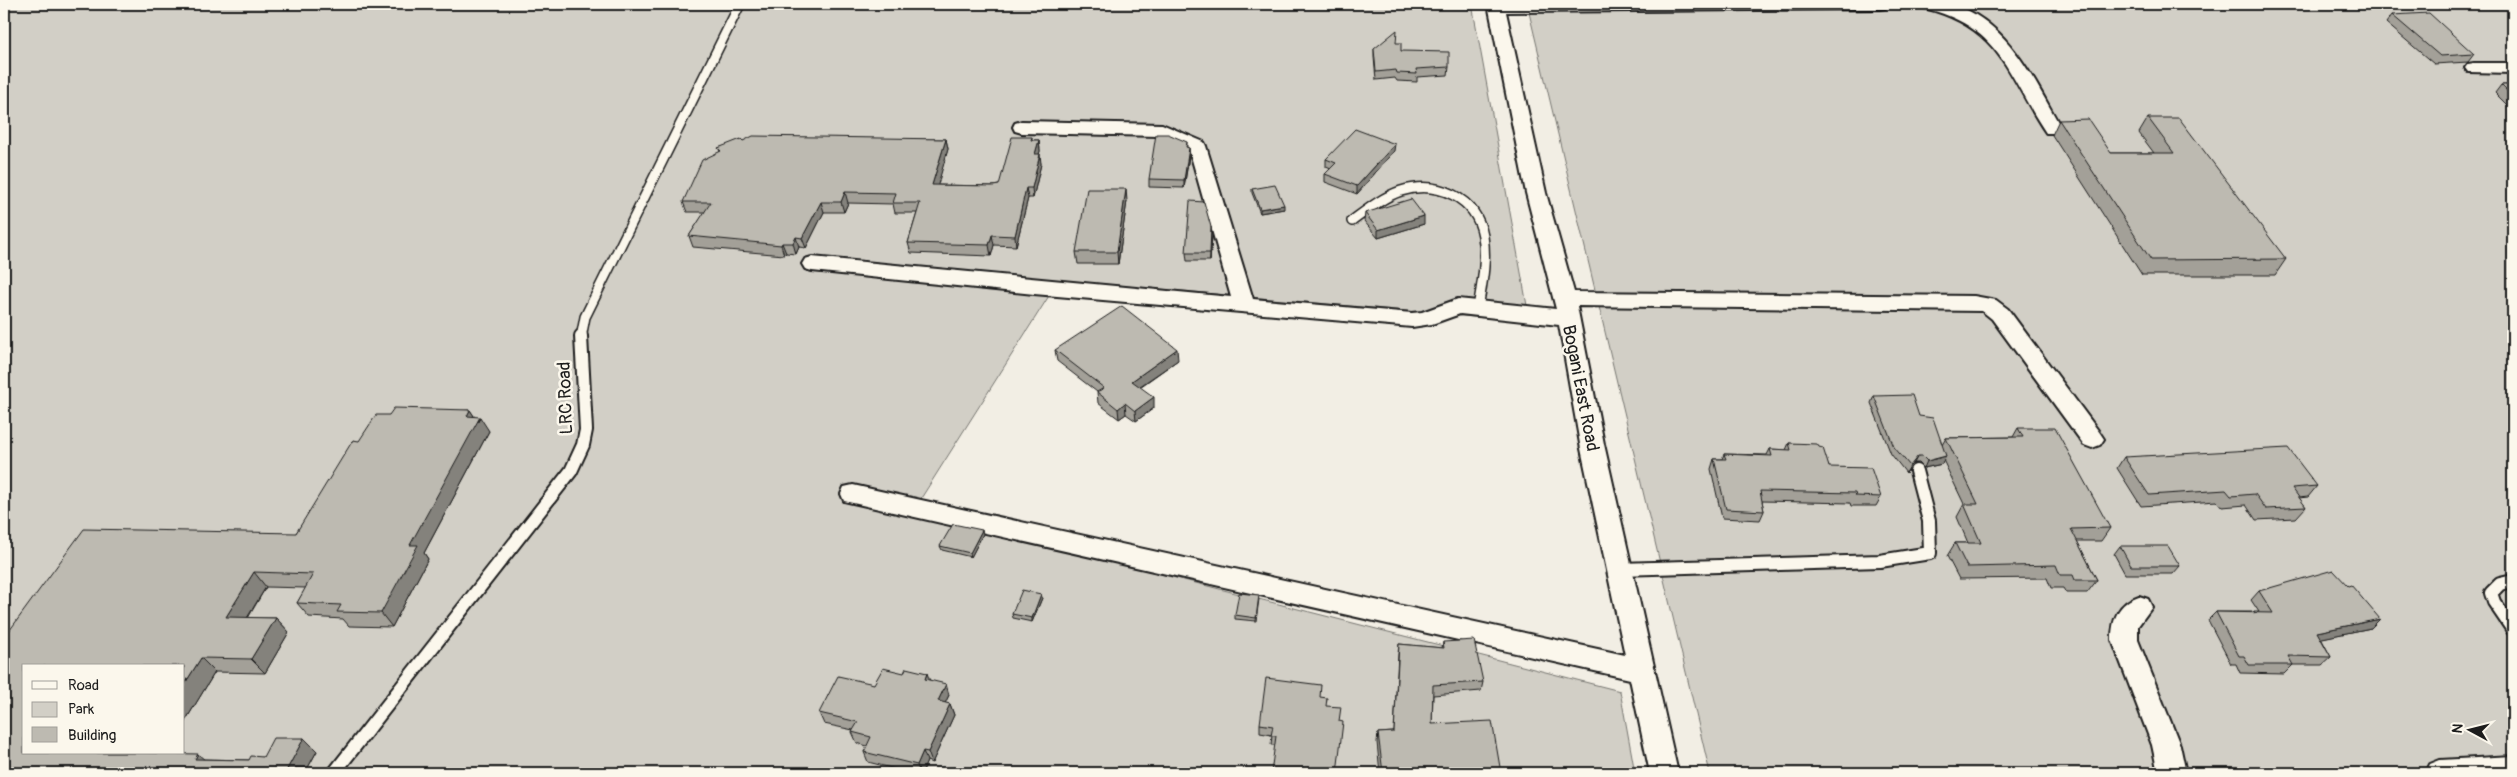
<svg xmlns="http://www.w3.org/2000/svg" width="2517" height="777" font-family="Pangolin,sans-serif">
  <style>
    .green { fill: #d2cfc6; stroke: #777671; fill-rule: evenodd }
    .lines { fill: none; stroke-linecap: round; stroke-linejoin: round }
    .lane-far1-casing { stroke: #1c1c1c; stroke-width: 12 }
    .lane-casing { stroke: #1c1c1c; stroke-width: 16 }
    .street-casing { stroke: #1c1c1c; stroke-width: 4 }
    .lane-far1 { stroke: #fbf7ec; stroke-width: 9 }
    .lane { stroke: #fbf7ec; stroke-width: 12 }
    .street { fill: #fbf7ec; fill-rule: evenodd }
    .wall { fill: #a3a098; stroke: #1c1c1c }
    .shaded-wall { fill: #84827c; stroke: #1c1c1c }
    .building { fill: #bdbab1; stroke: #1c1c1c }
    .labels { text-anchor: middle; stroke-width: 5; stroke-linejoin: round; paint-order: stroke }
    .street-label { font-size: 18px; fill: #1c1c1c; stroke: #fbf7ec }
  </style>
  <rect width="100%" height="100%" fill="#f2eee4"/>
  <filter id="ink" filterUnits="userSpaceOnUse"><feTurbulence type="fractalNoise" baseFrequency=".02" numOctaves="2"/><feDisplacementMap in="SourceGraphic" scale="10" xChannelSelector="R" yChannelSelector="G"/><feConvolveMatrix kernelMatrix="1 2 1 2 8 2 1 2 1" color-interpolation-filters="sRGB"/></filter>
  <g filter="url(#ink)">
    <path class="green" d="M4,4H1472L1530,322L1059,280L913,511L1620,691L1635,773H4ZM24,666H184V753H24Z
      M1527,4H2513V773H1710Z"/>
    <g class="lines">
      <g class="lane-far1-casing">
        <path id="lane-far1" d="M1352,221C1367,210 1383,197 1401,191C1437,180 1476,197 1483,236C1487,260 1482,284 1478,308
          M581,338L585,317L740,4"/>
      </g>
      <g class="lane-casing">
        <path id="lane" d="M1620,569L1880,561L1930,553L1929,521L1916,471
          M2513,581L2500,584L2491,593L2494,602L2513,630
          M334,773L571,471L583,445L586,430L581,336"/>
      </g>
      <g class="street-casing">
        <path id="street" d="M1488,4H1887L1885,8L1879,9L1506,12L1546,193L1574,292L1974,296L1996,300L2008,309L2100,433L2104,439L2100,445L2092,448L2084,445L1992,319L1982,311L1577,306L1604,444L1678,773H1650L1630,679L844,501L841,494L844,487L853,485L1625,655L1580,444L1559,325L1460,314L1432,324L1412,327L1034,294L812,271L805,269L802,264L805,259L812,257L1231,297L1189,149L1159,136L1022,133L1015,131L1013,127L1015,123L1022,121L1162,124L1204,142L1206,146L1253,299L1412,313L1422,312L1458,299L1556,309L1526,193Z
          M1922,4C1931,4 1944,1 1953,4C2010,24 2034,81 2062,129L2060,133H2046C2007,75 2002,27 1924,8Z
          M2474,63H2513V73L2468,72L2465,68L2468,64Z
          M2139,596L2148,599L2152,607L2138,626V640L2180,745L2186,773H2158L2152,745L2112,640C2112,619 2118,603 2139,596Z
          M2513,756V773H2426L2430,764L2440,760Z"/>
      </g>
      <use href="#lane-far1" class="lane-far1"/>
      <use href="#lane" class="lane"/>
      <use href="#street" class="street"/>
    </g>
    <path class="wall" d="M2392,15L2474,54L2468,62L2434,64L2386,23Z
      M1396,43L1401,51L1449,67L1448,75L1417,77V82L1397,81L1395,78L1376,80L1374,57V49Z
      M2501,85H2513V111L2495,93Z
      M2148,118L2286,259L2275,275H2142L2052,135L2059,120L2111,153H2154L2139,133Z
      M1032,137V140H1039L1040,151L1039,154L1041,164L1033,198H1028L1016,246L994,245L991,256L911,253L908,243L917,213H895L893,204L848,203L844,212H824L806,248L799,247L796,254L786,253L784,255L693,247L689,236L705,212H687L683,202L720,151L718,148L743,141L946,139L948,149L937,185L993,186L999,185Z
      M1187,142V148H1189V156L1184,188L1149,187V179Z
      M1394,151L1357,194L1325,182V174L1331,169L1326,167V159Z
      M1252,189L1284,209L1260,213L1252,193Z
      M1127,201L1118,264H1078L1076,252Z
      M1365,213L1424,224L1378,238L1364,221Z
      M1212,236L1210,261H1187L1186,253Z
      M1055,350L1178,360L1140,387L1154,408L1136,421L1126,414L1119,419L1098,403L1097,392L1057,361Z
      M1874,396L1919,416L1942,445L1946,438L2013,437L2018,428L2110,528L2101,541H2077L2097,580L2087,593H2066L2063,588H2051L2047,578L1959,579L1947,556L1955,543H1968L1957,517L1964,504L1943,460L1942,464L1924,468L1919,463H1914L1906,473L1891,454L1871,403Z
      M470,410L474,416L489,431L424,553L428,559L392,627L349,626L343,619L309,617L297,603L306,588L266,587L248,618H276L289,632L265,673L215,672L184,723V666L165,754L203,759L249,760L263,757L304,738L317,751L305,773H4L296,533L359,441L389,415Z
      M1789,443L1819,447L1829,467L1881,497L1876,506H1851L1850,503L1762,501L1764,511L1760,520L1722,518L1711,469L1714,459H1722L1724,454L1767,455L1770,449L1786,450Z
      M2124,457L2317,486L2308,497L2299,498L2306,507L2296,518L2256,520L2246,505L2222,507L2217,501L2141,506L2117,468Z
      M983,534L971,557L942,550L940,546Z
      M2120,546L2180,566L2173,574H2125L2114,554Z
      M2259,591L2371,628L2321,638L2331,657L2322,665H2293L2284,674L2240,673L2236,664H2231L2208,620L2216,612H2259L2251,600Z
      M1041,594L1042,598L1032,622L1013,618L1012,614Z
      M1259,599L1256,621L1235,619V615Z
      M1443,642L1483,682L1481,691L1433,695L1432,724L1501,773H1380L1377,742L1378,733L1394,732L1398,654L1399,644L1442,648Z
      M930,680L949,695L945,703L950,704L954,715L932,763L927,761L922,773H911L868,762L864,752L867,746L857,743L852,732L853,730L824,724L819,713L874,684Z
      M1321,685L1275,745H1271L1272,735L1260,733V724Z"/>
    <path class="shaded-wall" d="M946,139L948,149L935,195L932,185Z
      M1039,140L1040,151L1037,164L1035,154Z
      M1395,144L1394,151L1357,194V186Z
      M1189,148V156L1184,188V180Z
      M1040,154L1041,164L1033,198L1032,188Z
      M1026,188L1028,198L1016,246L1015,236Z
      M1126,189L1127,201L1118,264L1117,252Z
      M845,192L848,203L844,212L841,202Z
      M821,202L824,212L806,248L802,238Z
      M1284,205V209L1260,213V209Z
      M1424,216V224L1378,238V230Z
      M1211,227L1212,236L1210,261V253Z
      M992,235L994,245L991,256L989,245Z
      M796,237L799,247L796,254L793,243Z
      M782,243L786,253L784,255L781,245Z
      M1177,349L1178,360L1133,391L1132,381Z
      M1154,397V408L1136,421L1135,411Z
      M1125,403L1126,414L1119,419L1118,409Z
      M470,410L478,422L480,417L489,431L424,553L428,559L392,627L381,613L410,545L467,416Z
      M1918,456L1914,463L1906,473L1910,466Z
      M1946,456L1942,464L1924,468L1927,461Z
      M982,530L983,534L971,557L970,553Z
      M254,572L266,587L239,631L226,617Z
      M1041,594L1042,598L1032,622V618Z
      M276,618L289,632L265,673L251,659Z
      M2380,619L2371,628L2308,641L2317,632Z
      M201,658L215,672L184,723V685Z
      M927,673L931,684L925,679Z
      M946,684L949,695L941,712L938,701Z
      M950,704L954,715L932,763L928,752Z
      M304,738L317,751L305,773H285Z
      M923,751L927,761L922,773H920L917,765Z
      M198,754L213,767L195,759Z"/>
    <path class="building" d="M2429,13L2474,54L2440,56L2392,15Z
      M1397,30L1396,43H1401V51L1449,52V67L1416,69L1417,74L1397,73L1396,70L1376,72L1374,49Z
      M2501,85H2513V97Z
      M2148,118H2179L2286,259L2151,260L2059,120L2088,119L2111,153H2174Z
      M1355,129L1395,144L1357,186L1325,174L1336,163L1326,159Z
      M1156,134H1168L1187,142L1186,147L1189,148L1184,180L1149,179Z
      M753,136L946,139L932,185L993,186L999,185L1012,137H1032L1031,140H1039L1035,154H1040L1032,188H1026L1015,236L992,235L989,245L908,243L920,203H893L896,193L845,192L841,202H821L802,238L796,237L793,243H782L781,245L689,236L711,202H683L702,160L721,151L718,148L741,139L743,141Z
      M1275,185L1284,205L1260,209L1252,189Z
      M1087,189H1126L1117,252H1076Z
      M1411,199L1424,216L1378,230L1365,213Z
      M1190,201L1204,202L1211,227L1210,253H1186Z
      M1122,306L1177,349L1132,381L1154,397L1135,411L1125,403L1118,409L1097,392L1104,388L1055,350Z
      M1912,395L1919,416L1933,418L1946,456L1927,461L1922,456H1918L1910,466L1894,447L1874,396Z
      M394,408L470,410L467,416L480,417L410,545H418L381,613L337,612L341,605L297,603L313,574L254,572L226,617L276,618L251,659L201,658L184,685V666H24V753H146L198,754L195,759L249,760L251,756L263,757L273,738H304L285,773H4V638L84,529L296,533L353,440L359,441L376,415H389Z
      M2018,428H2055L2110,528L2071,529L2097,580H2075L2073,575H2060L2056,565L1967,567L1955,543H1981L1964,504H1978L1946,438L2023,437Z
      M1789,443L1817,444L1819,447L1823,448L1829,467L1871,468L1881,497L1856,496L1855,493L1760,491L1764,511L1726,509L1714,459H1726L1724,454L1772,456L1770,449L1791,450Z
      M2288,448L2317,486L2292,488L2306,507L2266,509L2255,494L2231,496L2226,490L2149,495L2124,457Z
      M953,524L982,530L970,553L940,546Z
      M2120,546H2168L2180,566H2131Z
      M2333,570L2348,586L2351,585L2380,619L2317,632L2331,657L2288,656L2293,665H2249L2244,656H2239L2216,612L2273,613L2259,591Z
      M1022,590L1041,594L1032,618L1012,614Z
      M1239,593L1259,595L1256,618L1235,615Z
      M1474,640L1483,682L1433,685L1432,724L1492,721L1501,773H1383L1378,733L1394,732L1399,644L1444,648L1443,642Z
      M883,668L904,673L906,668L927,673L925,679L946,684L938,701L950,704L928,752L923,751L917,765L864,752L871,737L852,732L858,722L819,713L838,676L874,684Z
      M1266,678L1321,685L1320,697L1327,698L1326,706L1341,707L1339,721L1343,722L1337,773H1271L1276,736H1271L1273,726L1260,724Z"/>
  </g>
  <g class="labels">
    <g class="street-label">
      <text transform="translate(1581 388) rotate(79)" y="6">Bogani East Road</text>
      <text transform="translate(565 398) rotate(-92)" y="6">LRC Road</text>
    </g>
  </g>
  <rect width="2517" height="777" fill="none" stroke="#fbf7ec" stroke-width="20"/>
  <rect x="10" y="10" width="2497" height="757" fill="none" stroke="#1c1c1c" stroke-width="2" filter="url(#ink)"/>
  <rect x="22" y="664" width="162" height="90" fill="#fbf7ec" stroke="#a29f99"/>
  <rect x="32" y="681" width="25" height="8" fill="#fbf7ec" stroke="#a29f99"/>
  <text x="68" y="690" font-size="15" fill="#1c1c1c">Road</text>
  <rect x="32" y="702" width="25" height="15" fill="#d2cfc6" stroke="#a29f99"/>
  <text x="68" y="714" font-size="15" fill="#1c1c1c">Park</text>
  <rect x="32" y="727" width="25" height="15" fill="#bdbab1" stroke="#a29f99"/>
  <text x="68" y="740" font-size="15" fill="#1c1c1c">Building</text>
  <g transform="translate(2470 730) rotate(277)" stroke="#fbf7ec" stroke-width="4" paint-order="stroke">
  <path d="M0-4L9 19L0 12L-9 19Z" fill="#1c1c1c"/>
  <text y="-8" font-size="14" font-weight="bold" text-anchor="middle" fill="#1c1c1c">N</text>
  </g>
</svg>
